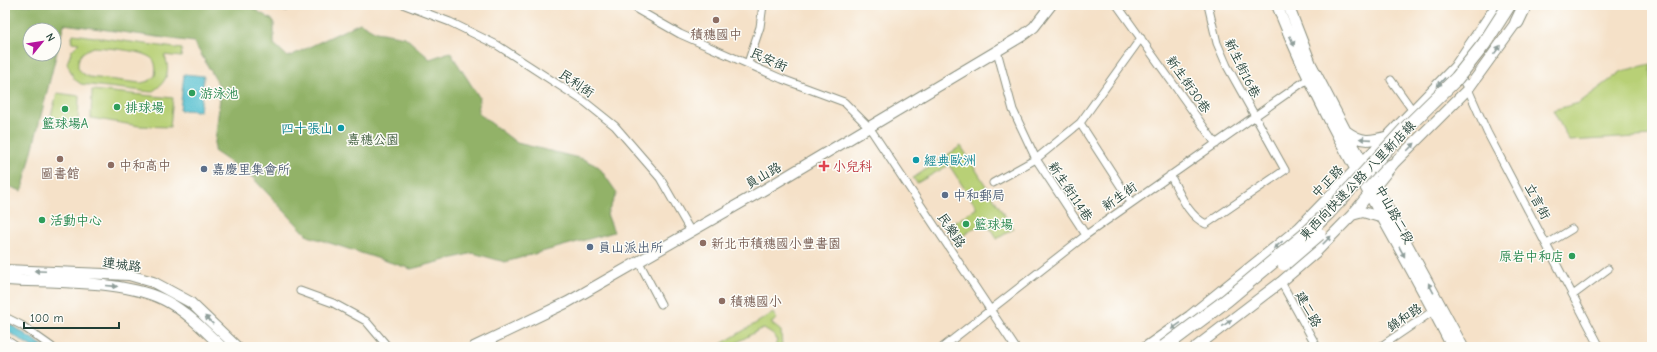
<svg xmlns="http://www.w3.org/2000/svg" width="1657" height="352" font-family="'Comic Neue','LXGW WenKai TC',sans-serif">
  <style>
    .green { fill: #b8d076; stroke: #6c8655; fill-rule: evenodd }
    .forest { fill: #92b267; stroke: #58784e; fill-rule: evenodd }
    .water { fill: #55c0d0; stroke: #3a7e82 }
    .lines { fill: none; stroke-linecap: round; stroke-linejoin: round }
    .street-casing { stroke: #8a8f7e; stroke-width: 9 }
    .secondary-casing { stroke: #8a8f7e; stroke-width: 12 }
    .highway-casing { stroke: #8a8f7e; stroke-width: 15 }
    .street { stroke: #fff; stroke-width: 7 }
    .secondary { stroke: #fff; stroke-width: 10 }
    .highway { stroke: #fff; stroke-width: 13 }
    .highway-bridge-casing { stroke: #8a8f7e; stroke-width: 15; stroke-linecap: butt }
    .highway-bridge { stroke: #fff; stroke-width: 13 }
    .oneway { fill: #8f9e9a }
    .education-dot { fill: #8d6e63; stroke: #fdfcf7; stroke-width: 1.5 }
    .leisure-dot { fill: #2e9e5b; stroke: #fdfcf7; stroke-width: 1.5 }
    .culture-dot { fill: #0f9aa8; stroke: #fdfcf7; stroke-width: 1.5 }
    .health-dot { fill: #e0444e; stroke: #fdfcf7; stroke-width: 1.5 }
    .service-dot { fill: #5c6f8a; stroke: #fdfcf7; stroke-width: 1.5 }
    .labels { text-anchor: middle; stroke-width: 3; stroke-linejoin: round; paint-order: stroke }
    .education-label { font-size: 13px; fill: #785e54; stroke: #fdfcf7; text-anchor: start }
    .street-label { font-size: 13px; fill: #1f3d34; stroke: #fdfcf7 }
    .leisure-label { font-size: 13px; fill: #27864d; stroke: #fdfcf7; text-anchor: start }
    .culture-label { font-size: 13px; fill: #0d838f; stroke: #fdfcf7; text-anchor: end }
    .park-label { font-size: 13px; fill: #456244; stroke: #fdfcf7 }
    .health-label { font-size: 13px; fill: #be3a42; stroke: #fdfcf7; text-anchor: start }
    .service-label { font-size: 13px; fill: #4e5e75; stroke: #fdfcf7; text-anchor: start }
  </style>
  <rect width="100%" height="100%" fill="#fdfcf7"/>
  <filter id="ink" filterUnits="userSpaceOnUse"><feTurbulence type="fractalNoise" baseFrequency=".025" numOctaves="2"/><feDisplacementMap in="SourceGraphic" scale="8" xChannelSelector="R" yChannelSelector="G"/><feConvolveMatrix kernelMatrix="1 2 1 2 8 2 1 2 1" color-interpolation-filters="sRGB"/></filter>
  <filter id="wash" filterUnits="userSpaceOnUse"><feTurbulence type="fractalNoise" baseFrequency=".012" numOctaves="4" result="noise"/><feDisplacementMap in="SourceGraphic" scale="16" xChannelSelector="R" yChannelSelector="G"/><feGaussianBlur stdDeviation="0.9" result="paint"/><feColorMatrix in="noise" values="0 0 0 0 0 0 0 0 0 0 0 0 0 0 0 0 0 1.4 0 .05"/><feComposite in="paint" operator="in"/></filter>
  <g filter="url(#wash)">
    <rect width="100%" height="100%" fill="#f5e1c8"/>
    <path class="green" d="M73,34L182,49L181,57L164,55C172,71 166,84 151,92L81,84L74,79L67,63L72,50L79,43L71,42ZM94,47C106,48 148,50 154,61C156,65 156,71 155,76L149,81L141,83L89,77L82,73L78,68C77,55 83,51 94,47Z
      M1651,64L1652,136L1569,141L1553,110L1579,103L1622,71Z
      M92,90L173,98L170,127L139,126L91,118Z
      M57,93L79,96L78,127L49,123Z
      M961,146L1013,229L997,239L985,221L955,241L946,228L977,208L949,165L917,183L913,178Z
      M773,313L777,319L771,323L781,331L782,347H775L777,340L775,336L764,329L759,330L729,347H716Z"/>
    <path class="forest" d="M5,5H242L249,6L274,21V44L288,57L360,23L376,32L405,37L430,59L450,52L479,97L478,113L517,143L583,159L599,167L617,193L607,214L614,232L505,262L473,253L411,269L308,236L252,177L214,151L221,89L194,42L64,24L22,191L5,185ZM30,30H54V54H30Z"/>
    <path class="water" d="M184,74L204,76L200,111L180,110Z
      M5,321L45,347H32L5,330Z"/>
  </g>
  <g filter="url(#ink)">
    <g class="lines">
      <g class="street-casing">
        <path id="street" d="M284,5H285
          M405,5L450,22L497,45L585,102L615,126L660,178L691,232
          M634,5L638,10L680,34L782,79L844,102L869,127L1015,347
          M1117,5L1216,144
          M997,51L1013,110L1036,159L1086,235
          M748,63L760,27L763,5
          M1459,74L1468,89L1487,132L1600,347
          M1391,80L1413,111
          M1080,123L1141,38
          M1170,175C1180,193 1187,215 1206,224L1285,170L1227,66L1217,43L1208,5
          M993,183L1036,159L1080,123L1131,202
          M1547,244L1572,229
          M639,262L661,304
          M1281,282L1317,347
          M300,291L333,303L366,321L388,347
          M1573,295L1608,269
          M5,317L21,325L52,347
          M5,339L17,347
          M943,347L1086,235L1312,76
          M1380,347L1436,309"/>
      </g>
      <g class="secondary-casing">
        <path id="secondary" d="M1277,5C1323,125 1395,233 1452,347
          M1288,5L1311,64L1349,137L1463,347
          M1346,131C1362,143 1370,141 1389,136
          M1369,174L1392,164
          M1352,215L1363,212L1383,218
          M5,270L129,275L153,282L190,302L237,347
          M5,280C53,283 127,279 168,302C188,313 205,331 222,347
          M474,347L568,302L767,188L1022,36L1034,27L1051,5
          M1146,347L1190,316L1299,228L1455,67L1497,5
          M1196,347L1281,282L1315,253L1352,215L1394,163L1468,89L1520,17"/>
      </g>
      <g class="highway-casing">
        <path id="highway" d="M1517,22L1525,5"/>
      </g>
      <use href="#street" class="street"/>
      <use href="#secondary" class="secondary"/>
      <use href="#highway" class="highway"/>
      <g class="highway-bridge-casing">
        <path id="highway-bridge" d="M1284,264L1319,234
          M1164,347L1227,300L1305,235L1329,212L1405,129L1457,78L1484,44L1509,5"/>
      </g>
      <use href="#highway-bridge" class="highway-bridge"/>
    </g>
    <defs><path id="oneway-solid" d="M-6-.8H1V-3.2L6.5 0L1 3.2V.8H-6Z"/></defs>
    <g class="oneway">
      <use href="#oneway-solid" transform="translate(1292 41) rotate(66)"/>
      <use href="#oneway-solid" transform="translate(1497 50) rotate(-54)"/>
      <use href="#oneway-solid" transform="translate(1441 82) rotate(133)"/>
      <use href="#oneway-solid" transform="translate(1365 139) rotate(-176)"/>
      <use href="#oneway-solid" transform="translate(1411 147) rotate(-45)"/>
      <use href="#oneway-solid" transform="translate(1327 240) rotate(-45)"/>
      <use href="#oneway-solid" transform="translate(1278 245) rotate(141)"/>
      <use href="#oneway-solid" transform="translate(1402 252) rotate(61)"/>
      <use href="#oneway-solid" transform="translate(40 271) rotate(-178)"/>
      <use href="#oneway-solid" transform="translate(112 286) rotate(5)"/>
      <use href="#oneway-solid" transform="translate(1431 288) rotate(-118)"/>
      <use href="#oneway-solid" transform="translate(209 320) rotate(-136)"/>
      <use href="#oneway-solid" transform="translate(1227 323) rotate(-37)"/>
      <use href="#oneway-solid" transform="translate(1176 326) rotate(145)"/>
    </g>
  </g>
  <g class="education-dot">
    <circle cx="716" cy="20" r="4"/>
    <circle cx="60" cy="159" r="4"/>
    <circle cx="111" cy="165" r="4"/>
    <circle cx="703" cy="243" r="4"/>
    <circle cx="722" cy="301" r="4"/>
  </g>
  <g class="leisure-dot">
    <circle cx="192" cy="93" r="4"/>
    <circle cx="117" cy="107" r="4"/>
    <circle cx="65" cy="109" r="4"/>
    <circle cx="42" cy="220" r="4"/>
    <circle cx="966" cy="224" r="4"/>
    <circle cx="1572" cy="256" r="4"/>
  </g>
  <g class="culture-dot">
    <circle cx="341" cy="128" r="4"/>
    <circle cx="916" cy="160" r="4"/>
  </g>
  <path class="health-dot" d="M822 160h4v4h4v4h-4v4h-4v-4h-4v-4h4z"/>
  <g class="service-dot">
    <circle cx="204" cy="169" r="4"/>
    <circle cx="945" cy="195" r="4"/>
    <circle cx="590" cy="247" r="4"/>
  </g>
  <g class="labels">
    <g class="education-label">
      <text x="716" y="39" text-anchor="middle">積穗國中</text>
      <text x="119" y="170">中和高中</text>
      <text x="60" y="178" text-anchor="middle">圖書館</text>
      <text x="711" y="248">新北市積穗國小豐書園</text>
      <text x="730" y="306">積穗國小</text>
    </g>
    <g class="street-label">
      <text transform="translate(769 59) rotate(24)" y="5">民安街</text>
      <text transform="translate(1243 68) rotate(64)" y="5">新生街16巷</text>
      <text transform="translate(577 83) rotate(34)" y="5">民利街</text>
      <text transform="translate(1189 84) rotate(55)" y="5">新生街30巷</text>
      <text transform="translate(763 175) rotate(-30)" y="5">員山路</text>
      <text transform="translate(1357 180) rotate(-46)" y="5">東西向快速公路 八里新店線</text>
      <text transform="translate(1327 181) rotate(-46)" y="5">中正路</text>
      <text transform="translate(1071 191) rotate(56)" y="5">新生街114巷</text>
      <text transform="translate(1119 196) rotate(-35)" y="5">新生街</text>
      <text transform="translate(1538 201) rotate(62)" y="5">立言街</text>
      <text transform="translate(1395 214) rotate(61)" y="5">中山路二段</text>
      <text transform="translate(952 230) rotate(56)" y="5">民樂路</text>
      <text transform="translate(122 264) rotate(7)" y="5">連城路</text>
      <text transform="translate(1309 309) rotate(61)" y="5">建二路</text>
      <text transform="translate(1404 317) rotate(-34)" y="5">錦和路</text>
    </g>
    <g class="leisure-label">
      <text x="200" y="98">游泳池</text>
      <text x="125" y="112">排球場</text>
      <text x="65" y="128" text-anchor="middle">籃球場A</text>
      <text x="50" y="225">活動中心</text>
      <text x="974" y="229">籃球場</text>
      <text x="1564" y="261" text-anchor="end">原岩中和店</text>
    </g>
    <g class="culture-label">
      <text x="333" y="133">四十張山</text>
      <text x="924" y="165" text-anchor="start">經典歐洲</text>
    </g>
    <g class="park-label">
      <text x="373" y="144">嘉穗公園</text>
    </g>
    <g class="health-label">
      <text x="833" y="171">小兒科</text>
    </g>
    <g class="service-label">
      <text x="212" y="174">嘉慶里集會所</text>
      <text x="953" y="200">中和郵局</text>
      <text x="598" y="252">員山派出所</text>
    </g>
  </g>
  <rect width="1657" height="352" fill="none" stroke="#fdfcf7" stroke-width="20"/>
  <g transform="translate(42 42) rotate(60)"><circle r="19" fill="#fdfcf7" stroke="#a4b0a9"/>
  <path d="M0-3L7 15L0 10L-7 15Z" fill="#b5179e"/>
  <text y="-6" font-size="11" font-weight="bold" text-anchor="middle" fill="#1f3d34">N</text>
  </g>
  <path d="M24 322v6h95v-6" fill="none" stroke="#1f3d34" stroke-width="2"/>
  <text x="30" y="322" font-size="12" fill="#1f3d34" stroke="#fdfcf7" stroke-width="3" paint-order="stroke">100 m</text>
</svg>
